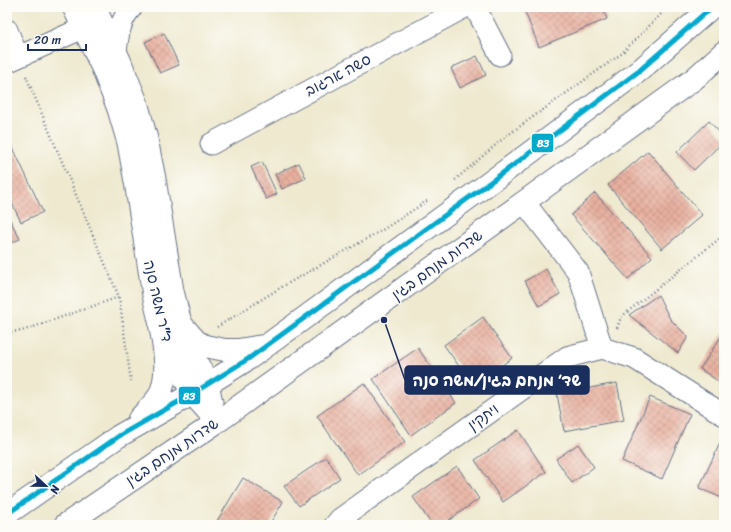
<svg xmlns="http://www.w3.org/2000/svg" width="731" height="532" font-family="Sriracha,'Playpen Sans Hebrew',sans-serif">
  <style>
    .building { fill: url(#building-cross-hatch) }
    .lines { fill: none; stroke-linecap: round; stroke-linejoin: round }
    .minor-casing { stroke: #657086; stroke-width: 23 }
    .major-casing { stroke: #657086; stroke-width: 24 }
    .path { stroke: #657086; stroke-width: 2.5; stroke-dasharray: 1 3; stroke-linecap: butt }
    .minor { stroke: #fff; stroke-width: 21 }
    .major { stroke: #fff; stroke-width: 22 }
    .bus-1-casing { stroke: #fdfcf7; stroke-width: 8 }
    .bus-1 { stroke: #00a9ce; stroke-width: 5 }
    .labels { text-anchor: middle; stroke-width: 3; stroke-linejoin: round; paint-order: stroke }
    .street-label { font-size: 15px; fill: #1b2f5e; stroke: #fdfcf7 }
    .leader { fill: none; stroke: #1b2f5e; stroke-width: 1.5 }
    .callout-dot { fill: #1b2f5e; stroke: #fdfcf7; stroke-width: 1.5 }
    .callout { fill: #1b2f5e; stroke: #1b2f5e; stroke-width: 1.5 }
    .callout-label { font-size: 16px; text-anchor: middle; font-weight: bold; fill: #fff }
    .line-badge { stroke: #fdfcf7; stroke-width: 1.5 }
    .badge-label { font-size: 11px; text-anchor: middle; font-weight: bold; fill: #fff }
  </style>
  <defs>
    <pattern id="building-cross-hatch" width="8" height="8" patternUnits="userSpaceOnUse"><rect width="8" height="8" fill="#e9b09f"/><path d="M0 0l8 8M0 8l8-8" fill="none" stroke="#bc9085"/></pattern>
  </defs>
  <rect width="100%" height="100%" fill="#fdfcf7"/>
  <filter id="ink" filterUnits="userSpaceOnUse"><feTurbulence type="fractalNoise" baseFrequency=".025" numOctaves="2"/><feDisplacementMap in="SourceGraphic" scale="8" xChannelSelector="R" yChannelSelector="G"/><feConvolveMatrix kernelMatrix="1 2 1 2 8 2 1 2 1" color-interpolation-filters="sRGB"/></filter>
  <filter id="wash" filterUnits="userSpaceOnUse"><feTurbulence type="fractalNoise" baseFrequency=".012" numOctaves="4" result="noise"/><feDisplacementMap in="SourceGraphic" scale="16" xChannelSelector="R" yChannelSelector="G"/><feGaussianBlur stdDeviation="0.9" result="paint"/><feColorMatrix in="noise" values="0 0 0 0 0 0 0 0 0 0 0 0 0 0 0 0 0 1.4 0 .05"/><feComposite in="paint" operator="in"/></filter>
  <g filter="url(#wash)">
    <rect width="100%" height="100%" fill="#eee9cf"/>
    <g id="blocks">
      <path class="building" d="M523,7H602L607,19L539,47Z
        M164,33L179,65L160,73L145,42Z
        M477,56L486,75L460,88L451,68Z
        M709,121L724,137V141L694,170L677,152Z
        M7,135L43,212L21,222L7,193Z
        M648,151L702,215L662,249L608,185Z
        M262,162L277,194L266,199L251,167Z
        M299,163L306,178L282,189L275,174Z
        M595,193L652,257L628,279L571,215Z
        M7,216H8L20,239L7,245Z
        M546,269L560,294L539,306L525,281Z
        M658,295L670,319L688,337L678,353L629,315Z
        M483,317L512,358L473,386L444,345Z
        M724,332V385L700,369Z
        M418,348L456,403L411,435L373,379Z
        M364,383L405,442L358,475L317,416Z
        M617,383L624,420L564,431L557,394Z
        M650,397L690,414L662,479L622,461Z
        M518,430L546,472L503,502L475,460Z
        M721,441L724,442V499L699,488Z
        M578,444L594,467L572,483L556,459Z
        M326,457L340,478L299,506L284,486Z
        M457,466L479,499L442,525H432L413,497Z
        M243,478L283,502L269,525H224L217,521Z"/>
    </g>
  </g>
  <g filter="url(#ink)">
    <use href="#blocks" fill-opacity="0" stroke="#657086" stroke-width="1"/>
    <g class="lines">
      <g class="minor-casing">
        <path id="minor" d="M73,7L102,68L118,109L128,143L135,182L153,295L160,325L171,353L192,394L217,422
          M95,7L120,60L137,102L147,139L155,179L173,291L180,319L189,345L208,384L212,402
          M475,7L500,55
          M7,30L18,57
          M116,52C118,34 120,20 132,7
          M7,62L83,28
          M211,144L465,7
          M524,202L578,272L602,348
          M335,525L340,519L567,357L602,348L634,358L724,415"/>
      </g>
      <g class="major-casing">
        <path id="major" d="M182,325L196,341L205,346L225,350H238L263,346
          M139,419C145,412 154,404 159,396C170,375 164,347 160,325
          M7,514L119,436L192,394L248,359L266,346L500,175L639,71L712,7
          M65,525L217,422L524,202L694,79L724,52"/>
      </g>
      <path class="path" d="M26,76L119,297L131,381
        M455,180L505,137L621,54L668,7
        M217,327L280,288L384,229L427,201
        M617,328L621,317L724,235
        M7,332L22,331L119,297"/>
      <use href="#minor" class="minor"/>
      <use href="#major" class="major"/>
      <g class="bus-1-casing">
        <path id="bus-1" d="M7,514L119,436L192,394L248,359L266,346L500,175L639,71L712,7"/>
      </g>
      <use href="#bus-1" class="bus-1"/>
    </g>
  </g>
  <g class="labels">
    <g class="street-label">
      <text transform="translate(338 75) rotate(-28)" y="5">סשה ארגוב</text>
      <text transform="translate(437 265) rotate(-36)" y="5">שדרות מנחם בגין</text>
      <text transform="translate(158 301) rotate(77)" y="5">ד"ר משה סנה</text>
      <text transform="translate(483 417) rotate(-36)" y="5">ויתקין</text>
      <text transform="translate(172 452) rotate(-34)" y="5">שדרות מנחם בגין</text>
    </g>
  </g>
  <path class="leader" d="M384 320L405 380"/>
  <circle class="callout-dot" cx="384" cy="320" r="4"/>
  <rect class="callout" x="405" y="366" width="184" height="28" rx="4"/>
  <g class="callout-label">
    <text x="497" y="386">שד׳ מנחם בגין/משה סנה</text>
  </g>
  <g class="line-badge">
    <rect x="531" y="133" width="23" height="20" rx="4" fill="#00a9ce"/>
    <rect x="178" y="386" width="23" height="19" rx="4" fill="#00a9ce"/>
  </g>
  <g class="badge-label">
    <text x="543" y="147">83</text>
    <text x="189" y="400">83</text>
  </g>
  <rect width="731" height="532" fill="none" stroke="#fdfcf7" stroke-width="24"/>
  <g transform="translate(46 486) rotate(112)" stroke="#fdfcf7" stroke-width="3" paint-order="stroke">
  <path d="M0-3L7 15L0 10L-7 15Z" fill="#1b2f5e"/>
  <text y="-6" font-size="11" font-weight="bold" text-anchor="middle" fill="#1b2f5e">N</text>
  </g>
  <path d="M28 44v6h58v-6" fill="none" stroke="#1b2f5e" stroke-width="2"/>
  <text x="34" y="44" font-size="12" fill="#1b2f5e" stroke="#fdfcf7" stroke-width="3" paint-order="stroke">20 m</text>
</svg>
